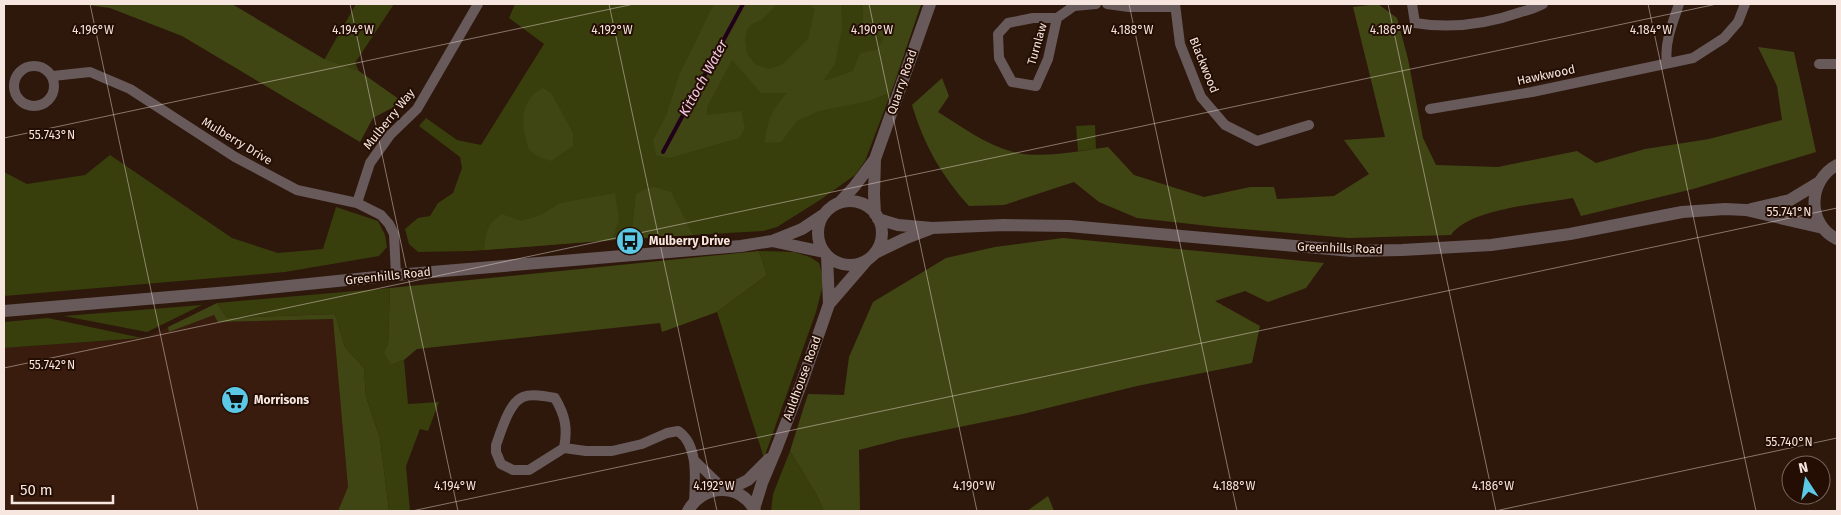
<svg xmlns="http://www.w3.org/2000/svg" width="1841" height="515" font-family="'Fira Sans',sans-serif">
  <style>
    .built { fill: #391c0d }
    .green { fill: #383e0c }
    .forest { fill: #404613 }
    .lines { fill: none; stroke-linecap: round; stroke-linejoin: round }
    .stream { stroke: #21011a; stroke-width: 4 }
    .minor { stroke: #68595b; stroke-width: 10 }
    .tertiary { stroke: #68595b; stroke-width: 12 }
    .ticks { fill: none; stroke: #f7e6df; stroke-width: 1; stroke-opacity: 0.45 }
    .labels { text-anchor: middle; stroke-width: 4; stroke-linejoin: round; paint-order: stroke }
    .street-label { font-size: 12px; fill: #f7e6df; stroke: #240e04 }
    .poi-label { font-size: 12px; font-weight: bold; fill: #f7e6df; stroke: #240e04; text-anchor: start }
    .water-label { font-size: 14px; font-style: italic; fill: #f3c9e6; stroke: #240e04 }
    .ticks-label { font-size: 12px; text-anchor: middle; fill: #f7e6df; stroke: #240e04; stroke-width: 4; stroke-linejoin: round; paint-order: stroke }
  </style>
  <rect width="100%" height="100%" fill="#2e180c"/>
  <path class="built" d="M214,315L219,322L333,319L348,487L338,511H4V348L149,338L150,335L168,327L170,332Z"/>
  <path class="green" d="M356,4H394L355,63L359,71L324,60Z
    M515,4H921L895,82L865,161L855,175L820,200L777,227L763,231L641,238L472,251L418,252L409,244L405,229L418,218L430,216L438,203L453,193L462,168L460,157L419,126L426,118L457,140L481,145L544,44L509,18Z
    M1095,125L1096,149L1078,151L1076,126Z
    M110,155L232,238L278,253L323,249L336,207L378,221L385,235L387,247L379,256L285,272L4,296V172L27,184L85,175Z
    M759,251L794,252L810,257L819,263L824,281L816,312L764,458L717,312L767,275Z
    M390,288L388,345L391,365L404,360L408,404L439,402L428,431L420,429L406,466L410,511H389L380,438L366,397L364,368L345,347L335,314L227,318L217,303Z
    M202,305L147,332L64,316Z
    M48,318L142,338L4,348V322Z
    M790,451L816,494L824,511H771L773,494Z"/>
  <path class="forest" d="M81,4H232L324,59L359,71L403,102L373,118L360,142L182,36L110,8Z
    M714,4H776L773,9L761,20L752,24L747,30L745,39L747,54L755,64L768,69L782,65L808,39L815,9L810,4H841L842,28L835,64L824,80H827L853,71L860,53L877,50L884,38L863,26V4H921L891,92L868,101L819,111L797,121L781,142L765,143C767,120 772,110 787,93H761L732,60L707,107V115L741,111L745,128L739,138L669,158L656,155L653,140L666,116L680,73Z
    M1378,4L1397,18L1408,59L1423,138L1436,165L1498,167L1577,151L1596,163L1645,149L1709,139L1782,120L1777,86L1758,47L1794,52L1816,152L1693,189L1581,216L1573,198C1541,204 1470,208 1451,235L1349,238L1218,227L1137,218L1099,202L1074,182L1004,205L969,206C942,177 923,143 912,105L942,78L949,96L938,112C961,126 986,145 1013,152C1043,159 1078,151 1108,147L1134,175L1204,197L1250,187H1274L1277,199L1334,196L1369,174L1344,140L1385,137L1353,7Z
    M543,88L551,93L556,102L573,133V146L551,161C544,159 535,156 530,150C528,148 527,142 526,139C520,120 523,97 543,88Z
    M654,187L671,192L693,235L631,239L636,194L645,189Z
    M615,193L619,220L612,240L484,250C487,231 485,226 502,214L521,221L541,215L560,203Z
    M1063,238L1324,263L1306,288L1268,302L1245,291L1215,301L1260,326L1252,363L1137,386L1023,414L901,439L859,450L860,511H824L816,494L790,451L808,394L844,395L849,357L873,302L946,258L995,247Z
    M759,251L767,275L717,312L662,332L660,323L417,349L404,360L391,365L384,352L388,345L390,288Z
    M217,303L227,318L335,314L345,347L364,368L366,397L380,438L389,511H338L348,487L333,319L218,322L214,315L169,332L168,327Z
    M1048,496L1054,511H1027Z"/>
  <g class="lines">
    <path class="stream" d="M663,152L743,4"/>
    <path class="minor" d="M1107,4L1129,7H1174
      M1175,4L1180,44L1201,97L1225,125L1257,141L1309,125
      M1412,4L1415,23C1451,29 1487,24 1521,12C1529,10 1536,8 1543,4
      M1057,18L1048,59L1036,86L1012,82L999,58L998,34L1008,23L1033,18H1057L1074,6L1096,4
      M1667,62C1664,43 1673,22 1679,4
      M1819,64H1837
      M14 86a20 20 0 1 1 40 0a20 20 0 1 1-40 0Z
      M53,76L90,72L130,89L235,157L297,190L357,203L381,215L389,224L394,234L396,275
      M1430,109L1532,92L1693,58L1724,38L1738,22L1745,4
      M357,203L370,163L390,135L417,109L478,4
      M564,448C568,428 565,415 555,398C546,396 532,393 523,397C509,402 501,432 496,445V452L501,464L513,470H529L564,448L586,451H612L642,444L667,433L678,431C699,445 695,480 694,502
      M694,460L725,490"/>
    <path class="tertiary" d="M1837,165C1808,180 1806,224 1837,239
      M818 233a32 32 0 1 1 64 0a32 32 0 1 1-64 0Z
      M839,203L854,187L875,159
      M1751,209L1790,200L1818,183
      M875,214L874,194L875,159L930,4
      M878,219L898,225L932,228L1004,225L1069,226L1352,251L1402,250L1491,245L1570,234L1682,212L1725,209L1746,210L1823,228
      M772,241L824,252
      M875,253L904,239L930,229
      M827,256L829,304
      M4,311L229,292L396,275L741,246L772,241L802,229L823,215
      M728,490L748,480L769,459
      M754,509L762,483L775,452L802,382L829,304L867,260
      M688,511C702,484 741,482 755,511"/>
  </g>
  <path class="ticks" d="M90,4L198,511M350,4L458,511M609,4L717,511M869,4L977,511M1129,4L1237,511M1388,4L1496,511M1648,4L1756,511M4,138L634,4M4,368L1717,4M412,511L1837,208M1495,511L1837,438"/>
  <defs>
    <g id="bus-disc" transform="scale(1.4375)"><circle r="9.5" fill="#5bc8e6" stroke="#240e04"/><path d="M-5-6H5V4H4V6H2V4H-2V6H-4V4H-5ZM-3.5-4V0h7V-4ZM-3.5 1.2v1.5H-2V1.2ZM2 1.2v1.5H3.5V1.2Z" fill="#111"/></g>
    <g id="supermarket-disc" transform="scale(1.4375)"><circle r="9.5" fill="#5bc8e6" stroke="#240e04"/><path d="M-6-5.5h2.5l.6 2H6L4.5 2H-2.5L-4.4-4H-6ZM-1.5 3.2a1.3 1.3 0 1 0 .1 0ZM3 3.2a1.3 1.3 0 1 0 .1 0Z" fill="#111"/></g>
  </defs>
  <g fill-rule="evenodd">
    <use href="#bus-disc" x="630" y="241"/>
    <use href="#supermarket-disc" x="235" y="400"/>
  </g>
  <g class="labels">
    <g class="street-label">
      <text transform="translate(1037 44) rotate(-74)" y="4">Turnlaw</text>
      <text transform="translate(1204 65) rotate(68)" y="4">Blackwood</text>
      <text transform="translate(1546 75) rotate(-12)" y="4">Hawkwood</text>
      <text transform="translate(902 82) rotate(-71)" y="4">Quarry Road</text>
      <text transform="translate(389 119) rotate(-51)" y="4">Mulberry Way</text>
      <text transform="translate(237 141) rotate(31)" y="4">Mulberry Drive</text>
      <text transform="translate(1340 248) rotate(2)" y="4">Greenhills Road</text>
      <text transform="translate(388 276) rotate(-6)" y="4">Greenhills Road</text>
      <text transform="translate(802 378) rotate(-70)" y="4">Auldhouse Road</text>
    </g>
    <g class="poi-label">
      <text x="649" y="245">Mulberry Drive</text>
      <text x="254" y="404">Morrisons</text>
    </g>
    <g class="water-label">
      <text transform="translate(703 78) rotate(-61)" y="5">Kittoch Water</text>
    </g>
  </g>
  <g class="ticks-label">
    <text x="93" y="34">4.196°W</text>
    <text x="353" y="34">4.194°W</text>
    <text x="612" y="34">4.192°W</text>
    <text x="872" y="34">4.190°W</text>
    <text x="1132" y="34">4.188°W</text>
    <text x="1391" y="34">4.186°W</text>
    <text x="1651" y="34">4.184°W</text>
    <text x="52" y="139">55.743°N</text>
    <text x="1789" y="216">55.741°N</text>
    <text x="52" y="369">55.742°N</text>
    <text x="1789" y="446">55.740°N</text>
    <text x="455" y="490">4.194°W</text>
    <text x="714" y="490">4.192°W</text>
    <text x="974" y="490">4.190°W</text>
    <text x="1234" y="490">4.188°W</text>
    <text x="1493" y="490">4.186°W</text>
  </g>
  <rect width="1841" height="515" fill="none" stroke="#f7e6df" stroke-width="10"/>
  <g transform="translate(1806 480) rotate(348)"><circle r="24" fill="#240e04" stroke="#78645c"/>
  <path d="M0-4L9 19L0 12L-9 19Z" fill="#5bc8e6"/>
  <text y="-8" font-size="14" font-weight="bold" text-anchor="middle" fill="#f7e6df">N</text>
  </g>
  <path d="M12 495v8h101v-8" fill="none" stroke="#f7e6df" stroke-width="2.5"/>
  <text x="20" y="495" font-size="15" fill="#f7e6df" stroke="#240e04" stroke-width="4" paint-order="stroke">50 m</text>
</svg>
